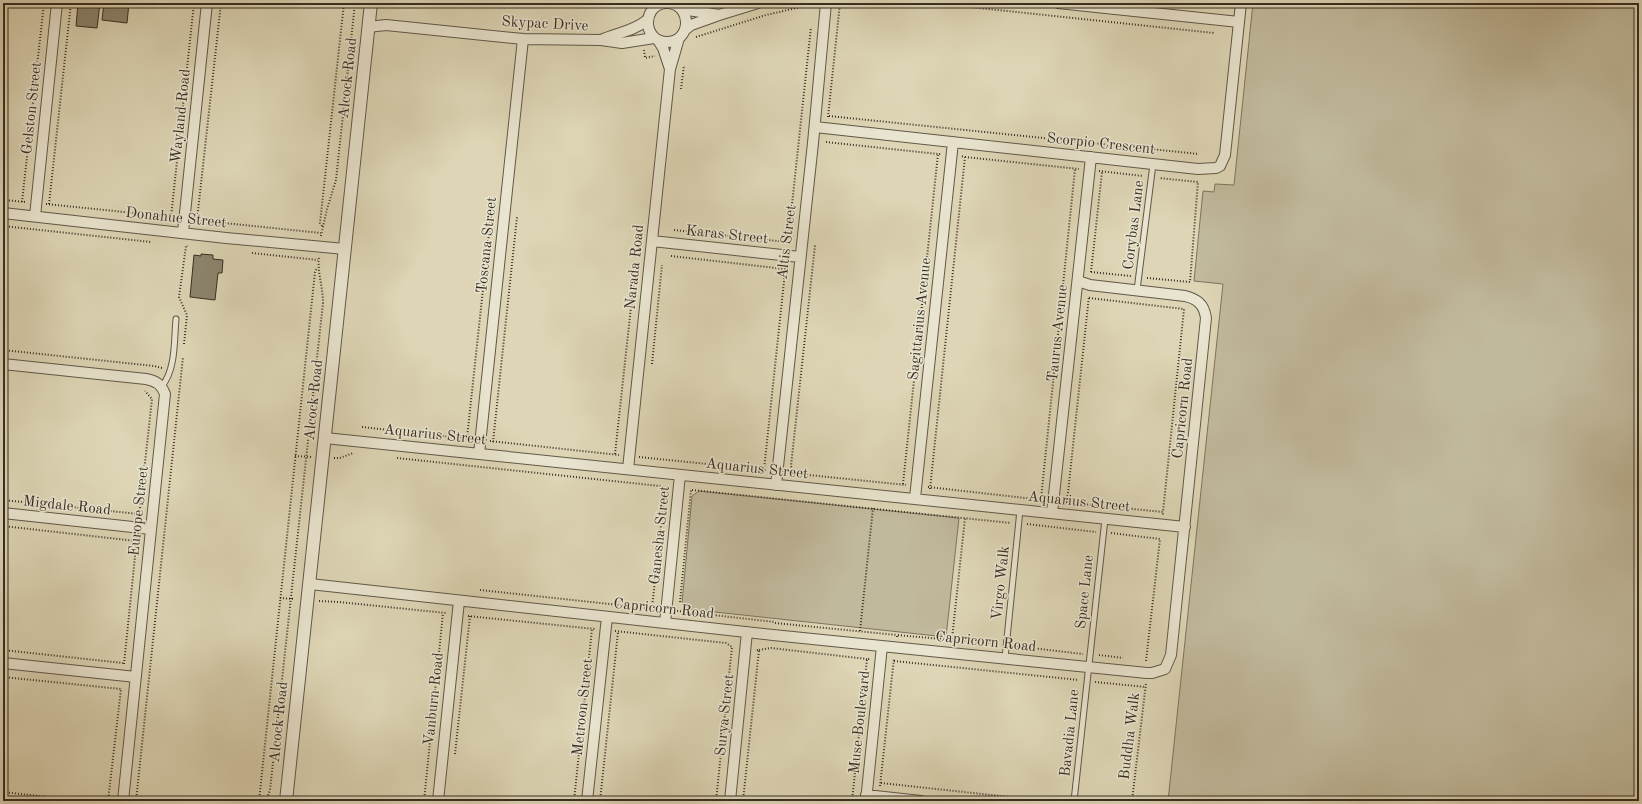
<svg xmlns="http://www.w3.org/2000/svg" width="1642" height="804" font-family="'Old Standard TT',serif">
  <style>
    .green { fill: #c1b99c; stroke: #7c7460 }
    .building { fill: #8d856f; stroke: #372e23 }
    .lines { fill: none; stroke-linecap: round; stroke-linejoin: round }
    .service-casing { stroke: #605848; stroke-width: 7 }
    .minor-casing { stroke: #605848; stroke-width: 12 }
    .tertiary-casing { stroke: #605848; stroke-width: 14 }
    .path { stroke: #372e23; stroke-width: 2; stroke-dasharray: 1 2; stroke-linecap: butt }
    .service { stroke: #e9e4cf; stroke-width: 5 }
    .minor { stroke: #e9e4cf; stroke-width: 10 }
    .tertiary { stroke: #e9e4cf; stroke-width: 12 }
    .labels { text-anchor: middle; stroke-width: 3; stroke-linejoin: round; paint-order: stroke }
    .street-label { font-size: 15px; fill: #372e23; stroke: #e9e4cf }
  </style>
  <rect width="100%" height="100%" fill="#ddd5b5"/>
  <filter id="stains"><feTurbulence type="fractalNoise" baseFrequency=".005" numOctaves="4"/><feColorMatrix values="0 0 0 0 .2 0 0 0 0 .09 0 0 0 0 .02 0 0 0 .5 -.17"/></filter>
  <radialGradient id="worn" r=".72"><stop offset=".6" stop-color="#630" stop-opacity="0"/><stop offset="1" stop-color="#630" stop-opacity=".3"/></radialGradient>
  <path class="green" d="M1253,3H1639V801H1168L1223,284L1194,281L1203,191L1214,192L1215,184L1234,185Z
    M699,491L959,518L946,637L687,609L682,603L692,496Z"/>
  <path class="building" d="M78,3H100L97,28L76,26Z
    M104,3H129L127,23L102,20Z
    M201,254L213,255V259L223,260L222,273H218L215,300L190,297L194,255L201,256Z"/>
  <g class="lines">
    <g class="service-casing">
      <path id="service" d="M1137,290L1153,164
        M162,386C176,369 174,340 176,319
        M1005,658L1020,510
        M1074,801L1105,519"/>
    </g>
    <g class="minor-casing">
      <path id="minor" d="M665,3C641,6 643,42 667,42C691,42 693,6 669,3
        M1058,3L1239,22
        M682,9L719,15
        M368,27L386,25L523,39L601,40L622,43L654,38
        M686,29L691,25L719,15L758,3
        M601,40C617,33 634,31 647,20
        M658,40L663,48L670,69
        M815,127L1198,169L1216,168L1220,166L1225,155L1241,3
        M3,213L226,238L345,249
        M35,216L57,3
        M183,232L207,3
        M652,241L800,257
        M3,364L146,379C156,381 161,384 165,394L123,801
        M325,438L1185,527
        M479,454L523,39
        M628,469L670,69L679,38
        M776,485L813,143L826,3
        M915,498L953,142
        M3,513L151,529
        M1052,513L1091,157
        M310,584L773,635L1147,673H1152L1165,669L1171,655L1206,318C1204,304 1197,299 1185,296L1090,285L1078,281
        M665,623L680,475
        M3,663L136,677
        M866,795L921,801
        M438,801L459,601
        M587,801L607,617
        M730,801L747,632
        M866,801L882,646"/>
    </g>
    <g class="tertiary-casing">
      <path id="tertiary" d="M286,801L371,3"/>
    </g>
    <path class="path" d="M932,3L1214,33
      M1184,3L1217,6
      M696,37L766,15L814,4
      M644,50L645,58L655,56
      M681,89L684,65
      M829,116L1199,154
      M828,117L840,3
      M826,142L938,154
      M965,157L1079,169
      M1099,171L1143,176
      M3,200L26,202
      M22,202L44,3
      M46,204L173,217
      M49,204L71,3
      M171,217L194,3
      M195,220L321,233
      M197,220L221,3
      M3,226L151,242
      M322,226L320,223L344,3
      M674,230L787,242
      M321,236L327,209L336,180L355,3
      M788,242L811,27
      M252,253L318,260
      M671,256L785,269V272H789
      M1091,272L1131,276
      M1091,272L1102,172
      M1147,278L1190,282L1198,182L1159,178
      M1089,298L1184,309L1163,512
      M184,344L187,315L179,297L186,246H188
      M3,350L154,366L162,368
      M652,364L662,265
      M362,427L470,439
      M467,438L491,215
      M490,441L619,455
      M493,442L517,217
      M615,454L636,261
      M295,456L312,457
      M639,457L766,470
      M334,458H340L353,453
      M397,458L669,487
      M764,470L785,272
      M789,473L906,485
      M793,473L791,466L815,245
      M903,484L938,154H941
      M928,487L1043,500
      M930,489L965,157L961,156
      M692,490L1011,523
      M1041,499L1075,169
      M3,500L139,514
      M1063,502L1163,512V515
      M1067,502L1089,296
      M139,517L152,399L145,391
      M1027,524L1096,532
      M3,526L136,541
      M1111,533L1160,539L1146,661
      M480,590L656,609
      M280,598L295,599
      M319,601L339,602L446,613
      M680,602L691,490
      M652,608L665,487
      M677,611L775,622
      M468,616L595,629
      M775,623L897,635
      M615,631L726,643L732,647
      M860,631L873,508
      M897,637V635L997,644
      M952,639L965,518
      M1014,646L1083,654
      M3,650L123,663
      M759,650L771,648L867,659
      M1099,655L1123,658
      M894,661L1079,680
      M124,664L137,537
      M3,677L121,689L108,801
      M1095,682L1146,687
      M455,754L470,616
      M881,783L1047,801
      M880,786L894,658
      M3,792L85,801
      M136,801L183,357
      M259,801L315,272L317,268
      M266,801L270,790L323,303C323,287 317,272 319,256
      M424,801L443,613
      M574,801L592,629
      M600,801L618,632
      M716,801L732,647
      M743,801L759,650H756
      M852,801L867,659H870
      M1132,801L1146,683"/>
    <use href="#service" class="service"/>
    <use href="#minor" class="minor"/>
    <use href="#tertiary" class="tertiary"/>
  </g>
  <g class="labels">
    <g class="street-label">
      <text transform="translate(545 23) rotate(3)" y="5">Skypac Drive</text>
      <text transform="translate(347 78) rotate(-84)" y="5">Alcock Road</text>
      <text transform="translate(31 108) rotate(-84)" y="5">Gelston Street</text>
      <text transform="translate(180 116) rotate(-84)" y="5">Wayland Road</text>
      <text transform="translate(1101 143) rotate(6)" y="5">Scorpio Crescent</text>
      <text transform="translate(176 217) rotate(6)" y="5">Donahue Street</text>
      <text transform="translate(1133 225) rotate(-83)" y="5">Corybas Lane</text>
      <text transform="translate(727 234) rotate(6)" y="5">Karas Street</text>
      <text transform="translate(786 242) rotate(-83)" y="5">Altis Street</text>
      <text transform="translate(486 245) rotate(-84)" y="5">Toscana Street</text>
      <text transform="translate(634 267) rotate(-84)" y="5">Narada Road</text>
      <text transform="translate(919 319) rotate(-84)" y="5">Sagittarius Avenue</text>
      <text transform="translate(1057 333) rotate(-84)" y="5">Taurus Avenue</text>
      <text transform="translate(313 400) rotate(-84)" y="5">Alcock Road</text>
      <text transform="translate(1182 408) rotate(-84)" y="5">Capricorn Road</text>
      <text transform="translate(435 434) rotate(6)" y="5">Aquarius Street</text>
      <text transform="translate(757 468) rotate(6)" y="5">Aquarius Street</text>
      <text transform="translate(1079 501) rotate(6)" y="5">Aquarius Street</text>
      <text transform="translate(67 505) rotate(6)" y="5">Migdale Road</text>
      <text transform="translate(138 511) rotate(-84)" y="5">Europe Street</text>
      <text transform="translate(659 535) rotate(-84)" y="5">Ganesha Street</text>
      <text transform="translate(1000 583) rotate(-84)" y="5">Virgo Walk</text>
      <text transform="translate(1084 592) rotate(-84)" y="5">Space Lane</text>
      <text transform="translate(664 608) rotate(6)" y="5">Capricorn Road</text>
      <text transform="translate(986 641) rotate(6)" y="5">Capricorn Road</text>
      <text transform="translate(433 699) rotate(-84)" y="5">Vanburn Road</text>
      <text transform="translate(582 707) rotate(-84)" y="5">Metroon Street</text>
      <text transform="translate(724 715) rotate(-84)" y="5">Surya Street</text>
      <text transform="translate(278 722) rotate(-84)" y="5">Alcock Road</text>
      <text transform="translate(859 722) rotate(-84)" y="5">Muse Boulevard</text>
      <text transform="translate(1069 733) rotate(-84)" y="5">Bavadia Lane</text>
      <text transform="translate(1129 736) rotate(-83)" y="5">Buddha Walk</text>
    </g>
  </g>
  <rect width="1642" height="804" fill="none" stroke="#ddd5b5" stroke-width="16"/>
  <rect x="4" y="4" width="1634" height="796" fill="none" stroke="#372e23" stroke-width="2"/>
  <rect x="8" y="8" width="1626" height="788" fill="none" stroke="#372e23"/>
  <rect width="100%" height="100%" filter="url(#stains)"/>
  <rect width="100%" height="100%" fill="url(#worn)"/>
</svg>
